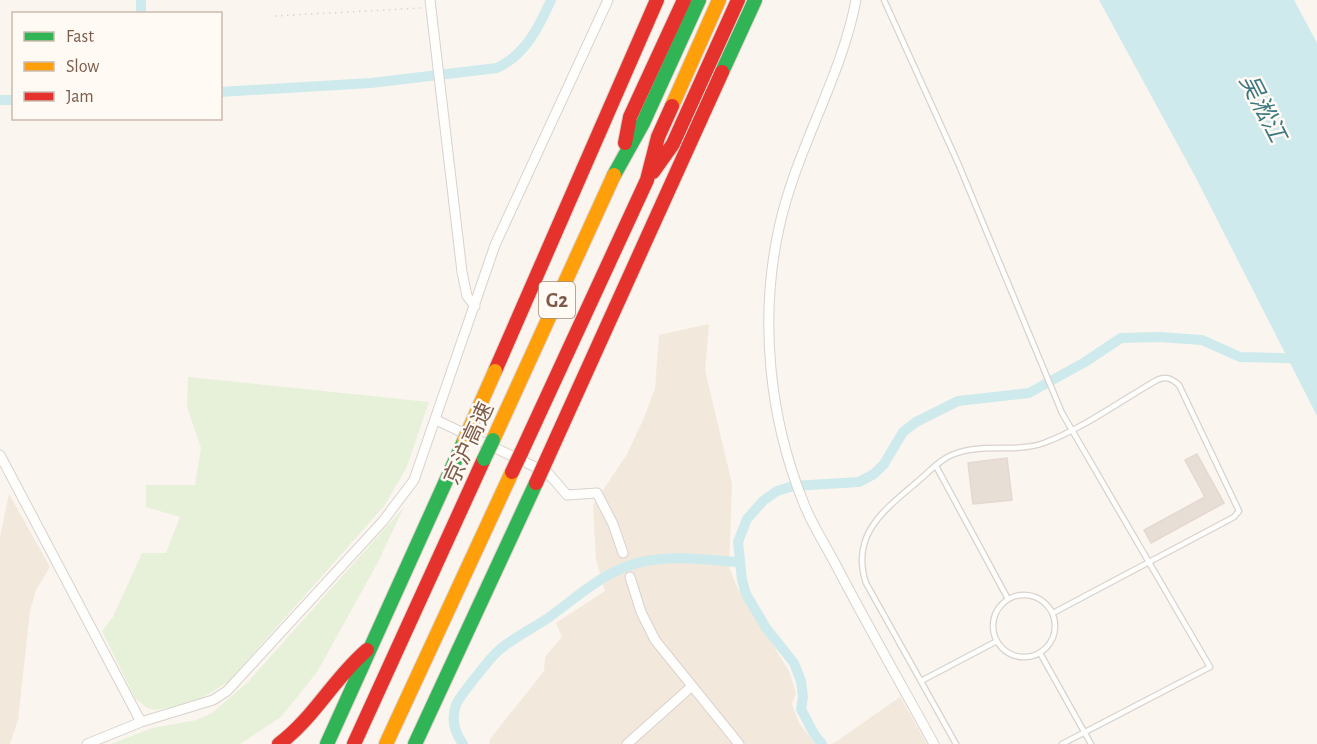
<svg xmlns="http://www.w3.org/2000/svg" width="1317" height="744" font-family="'Alegreya Sans','Noto Sans SC',sans-serif">
  <style>
    .residential { fill: #f3e8dc }
    .green { fill: #e7f1d9 }
    .water { fill: #cfeaec }
    .lines { fill: none; stroke-linecap: round; stroke-linejoin: round }
    .canal { stroke: #cfeaec; stroke-width: 10 }
    .building { fill: #e7ded6; stroke: #e4d8d0; stroke-width: 1.5 }
    .lane-casing { stroke: #d9d2cd; stroke-width: 7 }
    .street-casing { stroke: #d9d2cd; stroke-width: 11 }
    .fast-casing { stroke: #dbd1cb; stroke-width: 16 }
    .slow-casing { stroke: #dbd1cb; stroke-width: 16 }
    .jam-casing { stroke: #dbd1cb; stroke-width: 16 }
    .path { stroke: #ddd4ce; stroke-width: 1.5; stroke-dasharray: 1.5 4.5; stroke-linecap: butt }
    .lane { stroke: #fefefd; stroke-width: 4.5 }
    .street { stroke: #fefefd; stroke-width: 9 }
    .fast { stroke: #30b455; stroke-width: 14 }
    .slow { stroke: #ff9f0a; stroke-width: 14 }
    .jam { stroke: #e5322d; stroke-width: 14 }
    .fast-bridge-casing { stroke: #dbd1cb; stroke-width: 16; stroke-linecap: butt }
    .slow-bridge-casing { stroke: #dbd1cb; stroke-width: 16; stroke-linecap: butt }
    .jam-bridge-casing { stroke: #dbd1cb; stroke-width: 16; stroke-linecap: butt }
    .fast-bridge { stroke: #30b455; stroke-width: 14 }
    .slow-bridge { stroke: #ff9f0a; stroke-width: 14 }
    .jam-bridge { stroke: #e5322d; stroke-width: 14 }
    .labels { text-anchor: middle; stroke-width: 5; stroke-linejoin: round; paint-order: stroke }
    .shield { fill: #fffaf3; stroke: #a38b7d; stroke-width: 1.5 }
    .shield-label { font-size: 21px; font-weight: bold; fill: #7c5b4a }
    .street-label { font-size: 22px; fill: #7c5b4a; stroke: #fffaf3 }
    .water-label { font-size: 24px; font-style: italic; fill: #3c7882; stroke: #fffaf3 }
  </style>
  <rect width="100%" height="100%" fill="#faf5ef"/>
  <path class="residential" d="M709,324L705,370L732,484L729,567L737,587L789,671L796,693L792,704L799,723L815,744H489L490,739L544,671L545,657L562,637L556,623L605,591L596,560L593,505L627,454L644,418L655,388L659,335Z
    M9,494L50,567L36,590L30,611L18,720L10,744H0V537Z
    M900,697L927,744H832L837,741Z"/>
  <path class="green" d="M188,377L429,402L406,469L384,506L228,682L202,698L172,707L155,710L147,708L135,698L102,631L113,617L142,553H166L180,517L146,507V485H195L201,448L187,407Z
    M404,507L378,562L317,672L281,717L240,744H111L152,728L197,720L212,713L248,682Z"/>
  <path class="water" d="M1099,0H1294L1317,43V416L1196,178Z"/>
  <g class="lines">
    <path class="canal" d="M141,0V14
      M220,92L371,83L497,68C525,55 539,27 551,0
      M0,100H14
      M463,744C455,733 451,719 456,705C458,698 492,656 498,651C512,638 532,629 548,618C579,596 607,568 646,561C676,555 708,560 738,562
      M822,744L814,734L801,709L803,697L801,681L794,663L766,628L746,594L742,580L738,542L747,519L763,501L777,491L793,486L859,482L874,474L884,464L903,432L916,422L958,401L1029,393L1085,362L1121,338L1159,337L1202,340L1240,357L1317,359"/>
  </g>
  <path class="building" d="M1197,454L1224,503L1151,543L1144,530L1205,497L1185,460Z
    M1007,458L1012,500L973,504L968,463Z"/>
  <g class="lines">
    <g class="lane-casing">
      <path id="lane" d="M884,0L958,163L1062,413L1210,667L1062,744
        M936,466L1008,599
        M993 626a31 31 0 1 1 62 0a31 31 0 1 1-62 0Z
        M1040,653L1091,744
        M921,681L997,641
        M956,744L866,583C850,535 884,510 917,482C928,473 940,459 954,454C982,443 1016,453 1044,443C1082,429 1122,400 1157,380C1166,376 1171,378 1179,385L1239,511L1234,517L1053,613"/>
    </g>
    <g class="street-casing">
      <path id="street" d="M430,0L462,272L467,296L475,306
        M856,0C841,79 796,149 779,228C759,319 769,418 804,504C813,527 827,547 838,569C869,628 902,686 934,744
        M436,420L548,473L567,495L597,493L613,524L623,553
        M0,455L141,722
        M630,577L641,612L655,640L739,744
        M87,744L141,722L213,700L227,691L383,521L414,480L495,245L608,0
        M627,744L691,687"/>
    </g>
    <g class="fast-casing">
      <path id="fast" d="M722,72L755,0
        M614,175L643,123L699,0
        M327,744L464,441
        M415,744L536,483"/>
    </g>
    <g class="slow-casing">
      <path id="slow" d="M672,106L719,0
        M493,440L614,175
        M386,744L512,472"/>
    </g>
    <g class="jam-casing">
      <path id="jam" d="M625,143L630,117L684,0
        M653,172L673,144L738,0
        M495,371L657,0
        M521,453L647,180L658,137L672,106
        M279,744C314,718 334,678 367,650
        M354,744L484,459"/>
    </g>
    <path class="path" d="M275,16L421,8"/>
    <use href="#lane" class="lane"/>
    <use href="#street" class="street"/>
    <use href="#fast" class="fast"/>
    <use href="#slow" class="slow"/>
    <use href="#jam" class="jam"/>
    <g class="fast-bridge-casing">
      <path id="fast-bridge" d="M484,459L493,440"/>
    </g>
    <g class="slow-bridge-casing">
      <path id="slow-bridge" d="M464,441L495,371"/>
    </g>
    <g class="jam-bridge-casing">
      <path id="jam-bridge" d="M512,472L521,453
        M536,483L722,72"/>
    </g>
    <use href="#fast-bridge" class="fast-bridge"/>
    <use href="#slow-bridge" class="slow-bridge"/>
    <use href="#jam-bridge" class="jam-bridge"/>
  </g>
  <g class="labels">
    <rect class="shield" x="539" y="282" width="36" height="36" rx="4.5"/>
    <g class="shield-label">
      <text x="557" y="307">G2</text>
    </g>
    <g class="street-label">
      <text transform="translate(468 443) rotate(-65)" y="8">京沪高速</text>
    </g>
    <g class="water-label">
      <text transform="translate(1263 108) rotate(63)" y="8">吴淞江</text>
    </g>
  </g>
  <rect x="12" y="12" width="210" height="108" fill="#fffaf3" stroke="#cbbaaf" stroke-width="1.5"/>
  <rect x="24" y="32" width="30" height="9" fill="#30b455" stroke="#cbbaaf" stroke-width="1.5"/>
  <text x="66" y="42" font-size="18" fill="#7c5b4a">Fast</text>
  <rect x="24" y="62" width="30" height="9" fill="#ff9f0a" stroke="#cbbaaf" stroke-width="1.5"/>
  <text x="66" y="72" font-size="18" fill="#7c5b4a">Slow</text>
  <rect x="24" y="92" width="30" height="9" fill="#e5322d" stroke="#cbbaaf" stroke-width="1.5"/>
  <text x="66" y="102" font-size="18" fill="#7c5b4a">Jam</text>
</svg>
